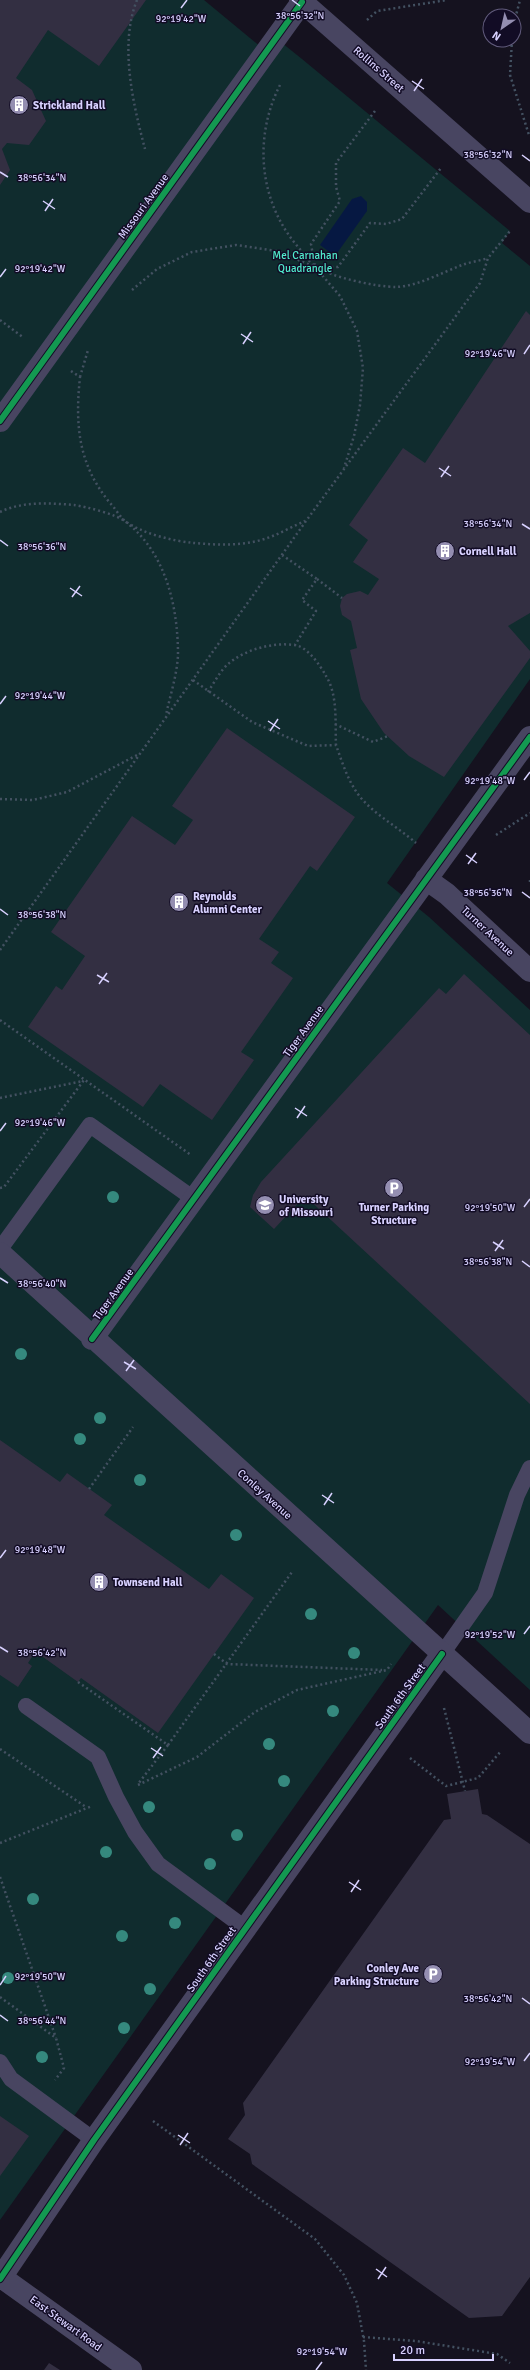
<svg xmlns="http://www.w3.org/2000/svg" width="530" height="2370" font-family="Signika,sans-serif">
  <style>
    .green { fill: #102c2e }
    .water { fill: #061842 }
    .building { fill: #332f42 }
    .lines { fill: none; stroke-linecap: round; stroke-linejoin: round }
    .path { stroke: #435161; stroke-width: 2.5; stroke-dasharray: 2 3; stroke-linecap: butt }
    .service { stroke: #484561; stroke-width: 16 }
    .minor { stroke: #484561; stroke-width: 22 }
    .tertiary { stroke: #484561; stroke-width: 22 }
    .cycleway-casing { stroke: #120c25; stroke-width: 8 }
    .cycleway { stroke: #139951; stroke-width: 6 }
    .tree { fill: #35897e }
    .ticks { fill: none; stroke: #d8d1ff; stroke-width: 1.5 }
    .labels { text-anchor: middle; stroke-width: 3; stroke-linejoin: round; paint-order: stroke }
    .street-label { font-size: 11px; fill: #d8d1ff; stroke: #120c25 }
    .poi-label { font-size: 11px; font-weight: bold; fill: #d8d1ff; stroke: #120c25; text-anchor: start }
    .park-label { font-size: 11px; fill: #50ebcc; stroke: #120c25 }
    .ticks-label { font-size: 10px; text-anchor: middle; fill: #d8d1ff; stroke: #120c25; stroke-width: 3; stroke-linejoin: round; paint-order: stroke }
  </style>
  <rect width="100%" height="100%" fill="#15121f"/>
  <path class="green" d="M0,0H204L267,52L277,39L302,59L510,231L502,243L530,266V679L387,883L429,917L530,1010V1690L438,1605L0,2220Z"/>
  <path class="water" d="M361,196L367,202V211L335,256L320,245L352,199Z"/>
  <path class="building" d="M0,0H146L99,66L48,30L16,78L32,90L46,121L29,145L7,143L2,149L10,170L0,185Z
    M526,311L530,315V613L508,626L530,651V658L444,777L409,756L384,733L361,699L350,650L357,648L351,621L342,615L340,606L342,598L347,594L360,591L368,595L379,579L353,562L368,540L349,525L403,448L425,463Z
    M227,728L355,817L317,871L310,866L259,939L279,952L271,963L293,978L241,1052L254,1060L212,1120L160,1084L143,1107L28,1027L56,986L62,990L85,956L51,932L132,816L175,845L193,820L172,806Z
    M464,974L530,1035V1404L305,1196L274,1229L250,1207L253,1195L261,1182L439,988L446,994Z
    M0,1440L60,1482L67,1473L112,1505L104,1515L209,1589L221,1574L254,1598L158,1733L81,1678L78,1682L36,1652L40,1647L39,1646L28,1663L32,1666L18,1687L0,1675Z
    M478,1789L482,1814L487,1815L530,1844V2277L502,2316L469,2318L252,2164L250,2154L228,2139L245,2115L243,2103L444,1820L451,1819L447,1794Z
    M0,2116L29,2136L0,2176Z
    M49,2363L60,2370H44Z"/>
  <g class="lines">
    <path class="path" d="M137,0C119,44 133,104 145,149
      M367,20L377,11L447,0
      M514,23L520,0
      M512,40L510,75L529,135
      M280,85C253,138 259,203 299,248C304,254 309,262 315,266C329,277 377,287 396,287C418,286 441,273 462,265C470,262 479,261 488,258
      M375,111L336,163V187L340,201L311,244L315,267H338L370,223L386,224L402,219L441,168
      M132,290L157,269L192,252L236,245L277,251L315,267L340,296L357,331L363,368L360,405L354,436L344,468
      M0,320L24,338
      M71,371L80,377C75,425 78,464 110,503C115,508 120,517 125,521C143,534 173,541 194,543C217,545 239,546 261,540C276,536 291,527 305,521
      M80,377L88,350
      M0,512C23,501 50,503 74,505C87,507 116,514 126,522C166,553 178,607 178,655C177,675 170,696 166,715
      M282,555L317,579L302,600L316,611L295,645
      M317,579L342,598
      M193,680L252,722L308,746L336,745C341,759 346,775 354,788C366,810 397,826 416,843
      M208,692C214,683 220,671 228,664C244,650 272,642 294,645C307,646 320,665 326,676C338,695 335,723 336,745
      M335,724L373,742L388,736
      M0,799L33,800L67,792L139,754
      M496,835L530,813
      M530,880V884
      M0,950L306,521L480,283L488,258L510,231
      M0,1020L191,1155
      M0,1098L83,1081
      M0,1188L4,1187L84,1080
      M89,1489L133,1427
      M214,1654L227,1664L382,1670
      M78,1682L168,1745L138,1784
      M444,1708L465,1791
      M168,1745L292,1572
      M0,1749L86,1807
      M410,1758L446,1786L478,1778L501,1751
      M138,1785L197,1757L255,1712L297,1690L387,1670L391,1664
      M0,1843L92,1806
      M0,1877L56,2038
      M0,1997L56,2038L64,2068L55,2080
      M153,2121L315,2239L344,2275L357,2303L364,2341L366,2370
      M363,2337L416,2341L497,2354L510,2363"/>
    <path class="service" d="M0,1249L90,1125L194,1199
      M442,1654L485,1593L517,1495L530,1468
      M26,1706L98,1757L116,1797L135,1832L158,1864L245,1928
      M0,2062L11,2079L94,2140"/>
    <path class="minor" d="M0,421L302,2
      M426,879L447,894L530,971
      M0,1253L530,1733
      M92,1339L530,737
      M1,2277L131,2370
      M0,2279L94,2140L442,1654"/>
    <path class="tertiary" d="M300,0L530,202"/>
    <g class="cycleway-casing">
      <path id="cycleway" d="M0,421L302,2
        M92,1339L530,737
        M0,2279L94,2140L442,1654"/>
    </g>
    <use href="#cycleway" class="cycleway"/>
  </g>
  <g class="tree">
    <circle cx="113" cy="1197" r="6"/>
    <circle cx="21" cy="1354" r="6"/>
    <circle cx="100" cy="1418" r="6"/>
    <circle cx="80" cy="1439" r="6"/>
    <circle cx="140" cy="1480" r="6"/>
    <circle cx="236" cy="1535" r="6"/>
    <circle cx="311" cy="1614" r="6"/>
    <circle cx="354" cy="1653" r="6"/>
    <circle cx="333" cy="1711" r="6"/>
    <circle cx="269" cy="1744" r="6"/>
    <circle cx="284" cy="1781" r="6"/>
    <circle cx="149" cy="1807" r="6"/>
    <circle cx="237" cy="1835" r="6"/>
    <circle cx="106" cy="1852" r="6"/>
    <circle cx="210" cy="1864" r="6"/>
    <circle cx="33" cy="1899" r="6"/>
    <circle cx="175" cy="1923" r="6"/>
    <circle cx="122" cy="1936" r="6"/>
    <circle cx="8" cy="1978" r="6"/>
    <circle cx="150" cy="1989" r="6"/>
    <circle cx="124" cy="2028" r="6"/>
    <circle cx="42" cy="2057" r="6"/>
  </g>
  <path class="ticks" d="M292,0L300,6M181,8L187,0M412,81L424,89M414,91L422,79M522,155L530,161M0,172L8,177M43,201L55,209M45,211L53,199M0,277L6,269M241,334L253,342M243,344L251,332M524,354L530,345M439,468L451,476M441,477L449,466M522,524L530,529M0,540L8,546M70,588L82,596M72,597L80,586M0,704L6,696M268,721L280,729M270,731L278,719M524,780L530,772M466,855L477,863M468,864L476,853M522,892L530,898M0,909L8,915M97,975L109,982M99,984L107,973M295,1108L307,1116M297,1118L305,1106M0,1131L6,1123M524,1207L530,1199M493,1242L504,1249M495,1251L503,1240M522,1261L530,1267M0,1278L8,1283M124,1362L136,1369M126,1371L134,1360M322,1495L334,1503M324,1505L332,1493M0,1558L6,1550M524,1634L530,1626M0,1647L8,1652M151,1748L163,1756M153,1758L161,1747M349,1882L361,1890M351,1892L359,1880M0,1985L6,1976M522,1998L530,2004M0,2015L8,2021M524,2061L530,2053M178,2135L190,2143M180,2145L188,2133M376,2269L387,2277M378,2279L386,2267M316,2370L322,2362"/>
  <defs>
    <g id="building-disc" transform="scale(1)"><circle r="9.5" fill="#948eb1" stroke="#120c25"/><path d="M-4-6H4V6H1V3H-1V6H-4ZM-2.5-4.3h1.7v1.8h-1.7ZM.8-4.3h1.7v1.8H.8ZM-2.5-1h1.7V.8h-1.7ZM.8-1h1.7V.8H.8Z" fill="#fff"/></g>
    <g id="parking-disc" transform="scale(1)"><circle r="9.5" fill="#948eb1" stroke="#120c25"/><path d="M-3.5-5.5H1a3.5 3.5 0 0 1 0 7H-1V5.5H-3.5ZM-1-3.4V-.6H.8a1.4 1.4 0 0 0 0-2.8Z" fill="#fff"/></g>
    <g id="university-disc" transform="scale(1)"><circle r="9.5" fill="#948eb1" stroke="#120c25"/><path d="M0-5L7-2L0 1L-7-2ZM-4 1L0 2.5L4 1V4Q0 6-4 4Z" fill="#fff"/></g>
  </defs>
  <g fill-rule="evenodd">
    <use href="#building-disc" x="19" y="105"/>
    <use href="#building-disc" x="445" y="551"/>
    <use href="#building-disc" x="179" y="902"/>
    <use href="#parking-disc" x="394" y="1188"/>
    <use href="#university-disc" x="265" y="1205"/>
    <use href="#building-disc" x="99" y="1582"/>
    <use href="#parking-disc" x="433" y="1974"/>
  </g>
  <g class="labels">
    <g class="street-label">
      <text transform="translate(379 69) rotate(41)" y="4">Rollins Street</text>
      <text transform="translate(143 206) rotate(-54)" y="4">Missouri Avenue</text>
      <text transform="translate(488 931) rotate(43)" y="4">Turner Avenue</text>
      <text transform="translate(303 1031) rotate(-54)" y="4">Tiger Avenue</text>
      <text transform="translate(113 1294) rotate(-54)" y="4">Tiger Avenue</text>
      <text transform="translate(265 1494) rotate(42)" y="4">Conley Avenue</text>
      <text transform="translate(400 1696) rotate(-54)" y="4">South 6th Street</text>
      <text transform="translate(211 1959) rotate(-55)" y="4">South 6th Street</text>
      <text transform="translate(66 2323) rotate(36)" y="4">East Stewart Road</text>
    </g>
    <g class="poi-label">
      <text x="33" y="109">Strickland Hall</text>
      <text x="459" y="555">Cornell Hall</text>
      <text x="193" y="900">Reynolds<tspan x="193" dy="13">Alumni Center</tspan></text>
      <text x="279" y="1203">University<tspan x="279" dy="13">of Missouri</tspan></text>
      <text x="394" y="1211" text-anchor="middle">Turner Parking<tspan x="394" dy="13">Structure</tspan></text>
      <text x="113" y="1586">Townsend Hall</text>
      <text x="419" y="1972" text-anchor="end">Conley Ave<tspan x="419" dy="13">Parking Structure</tspan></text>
    </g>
    <g class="park-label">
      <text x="305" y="259">Mel Carnahan<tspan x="305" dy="13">Quadrangle</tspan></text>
    </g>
  </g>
  <g class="ticks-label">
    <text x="300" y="19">38°56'32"N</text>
    <text x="181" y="22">92°19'42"W</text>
    <text x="488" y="158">38°56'32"N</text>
    <text x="42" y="181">38°56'34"N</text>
    <text x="40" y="272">92°19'42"W</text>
    <text x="490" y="357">92°19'46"W</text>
    <text x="488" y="527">38°56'34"N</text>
    <text x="42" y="550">38°56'36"N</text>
    <text x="40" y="699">92°19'44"W</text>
    <text x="490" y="784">92°19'48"W</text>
    <text x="488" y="896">38°56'36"N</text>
    <text x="42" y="918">38°56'38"N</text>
    <text x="40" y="1126">92°19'46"W</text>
    <text x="490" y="1211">92°19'50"W</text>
    <text x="488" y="1265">38°56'38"N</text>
    <text x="42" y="1287">38°56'40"N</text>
    <text x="40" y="1553">92°19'48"W</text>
    <text x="490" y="1638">92°19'52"W</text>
    <text x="42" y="1656">38°56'42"N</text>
    <text x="40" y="1980">92°19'50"W</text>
    <text x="488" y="2002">38°56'42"N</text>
    <text x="42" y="2024">38°56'44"N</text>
    <text x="490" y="2065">92°19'54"W</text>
    <text x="322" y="2355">92°19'54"W</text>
  </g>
  <g transform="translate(502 28) rotate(214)"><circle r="19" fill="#120c25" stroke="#615b7c"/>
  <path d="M0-3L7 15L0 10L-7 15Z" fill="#948eb1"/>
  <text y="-6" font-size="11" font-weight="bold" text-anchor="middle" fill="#d8d1ff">N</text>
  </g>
  <path d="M394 2354v6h99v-6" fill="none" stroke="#d8d1ff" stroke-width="2"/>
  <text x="400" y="2354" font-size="12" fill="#d8d1ff" stroke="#120c25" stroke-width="3" paint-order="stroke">20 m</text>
</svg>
